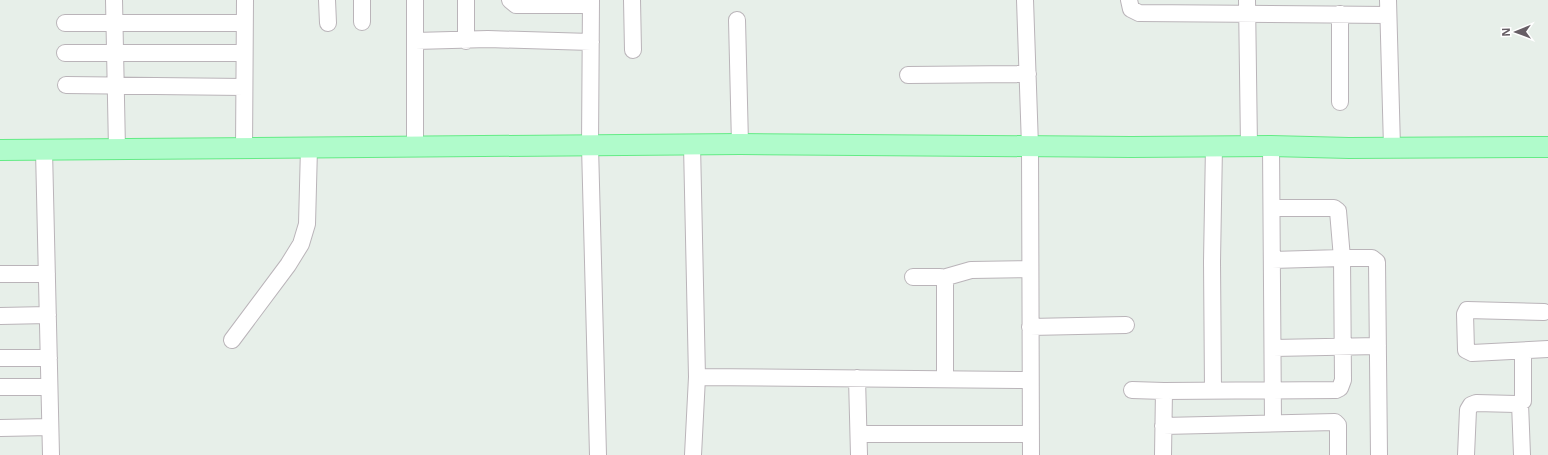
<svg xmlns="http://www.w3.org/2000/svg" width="1548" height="455" font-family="'Noto Sans',sans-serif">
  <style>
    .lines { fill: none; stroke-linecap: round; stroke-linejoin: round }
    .minor-casing { stroke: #bab4b9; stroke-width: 18 }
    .major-casing { stroke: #64eb86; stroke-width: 22 }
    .minor { stroke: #fff; stroke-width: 16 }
    .major { stroke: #b0fbcb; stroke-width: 20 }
  </style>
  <rect width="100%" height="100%" fill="#e7efe9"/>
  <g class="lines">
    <g class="minor-casing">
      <path id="minor" d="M114,0L117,149
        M327,0L328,23
        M362,0V22
        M415,0V148
        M510,0L516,5H591
        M591,0L590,146L598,455
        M632,0L633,50
        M1025,0L1030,146L1031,455
        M1129,0L1131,9L1139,13L1388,15
        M1247,0L1249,146
        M1388,0L1392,147
        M737,20L740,144
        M65,23H244
        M415,41L488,39L591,42
        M466,41V0
        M65,53H244
        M908,75L1028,74
        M66,85L244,87
        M1340,102V14
        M692,145L697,377
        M1271,146L1273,423
        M244,149L245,0
        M44,150L51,455
        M1272,208H1334L1338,211L1342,258H1372L1377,262L1379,455
        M0,274H47
        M913,277H940L945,280V378
        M943,278L971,270L1030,269
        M1544,312L1467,310L1465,314L1466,350L1472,353L1548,349
        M0,316L48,315
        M1030,327L1126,325
        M232,340L288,265L301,244L307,224L309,148
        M1273,348L1378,346
        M0,358H49
        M857,378L859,455
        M0,387H49
        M1132,390L1164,391
        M1213,390L1212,262L1214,146
        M1520,403L1522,455
        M1163,426L1335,422L1338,425V455
        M0,428L50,427
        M859,434H1031
        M693,455L697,377L1029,380
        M1163,455L1164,391L1336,390L1340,388L1343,380L1342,258L1272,260
        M1466,455L1468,410L1471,405L1476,403L1516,404L1523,401V351"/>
    </g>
    <g class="major-casing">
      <path id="major" d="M0,150L740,144L1131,147L1271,146L1349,148L1548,147"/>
    </g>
    <use href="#minor" class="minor"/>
    <use href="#major" class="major"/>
  </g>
  <g transform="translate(1516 32) rotate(269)" stroke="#ffffff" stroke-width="3" paint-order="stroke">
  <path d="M0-3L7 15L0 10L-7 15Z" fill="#665e65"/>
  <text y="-6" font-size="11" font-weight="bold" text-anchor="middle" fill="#665e65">N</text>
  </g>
</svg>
